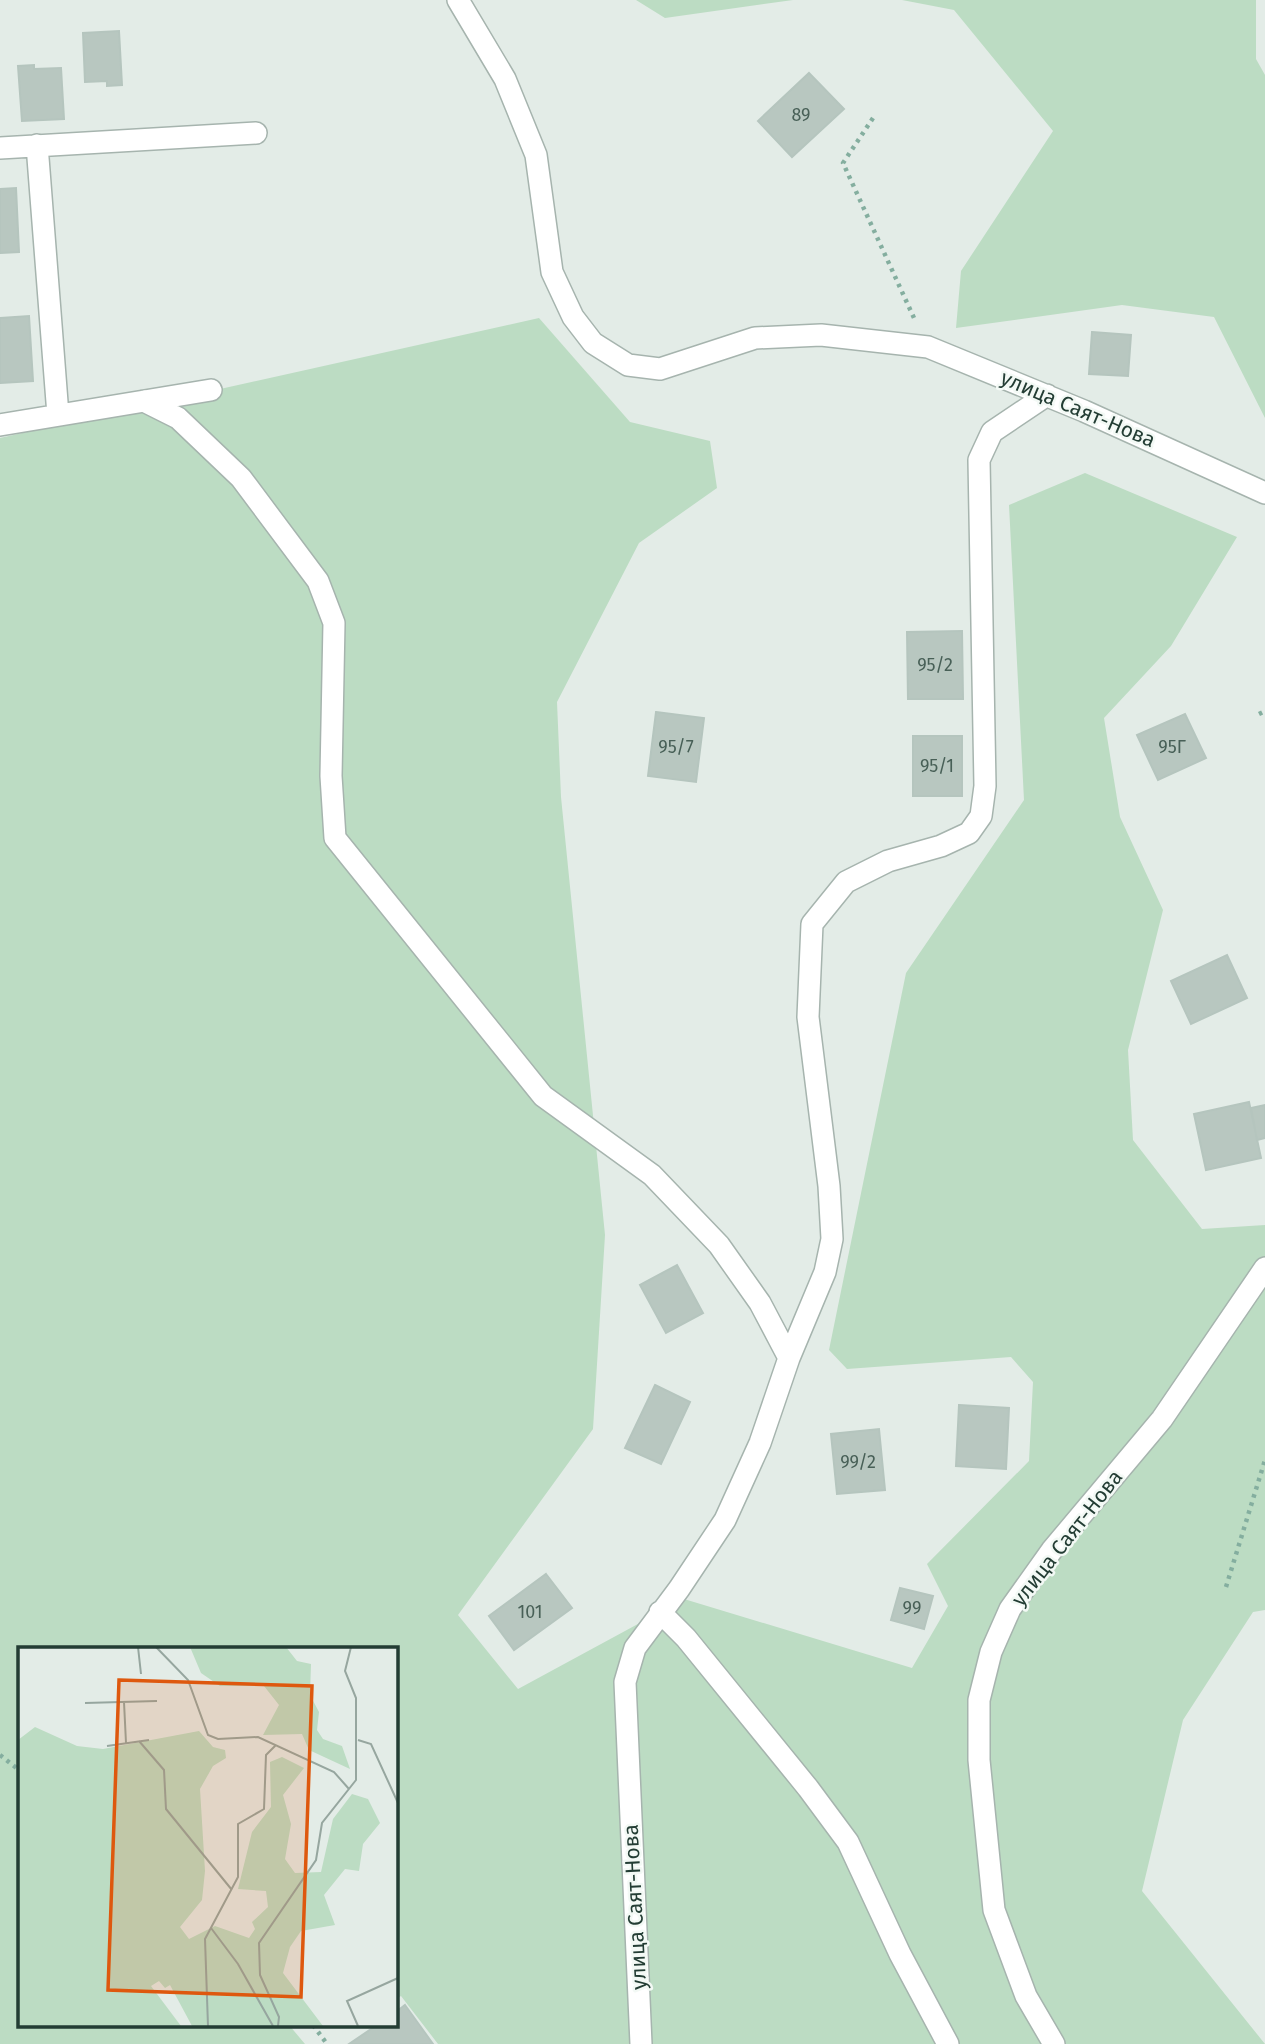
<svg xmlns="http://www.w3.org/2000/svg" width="1265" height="2044" font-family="'Fira Sans',sans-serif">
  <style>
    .green { fill: #bcdcc3 }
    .building { fill: #b8c7c0; stroke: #b5c5be; stroke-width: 2 }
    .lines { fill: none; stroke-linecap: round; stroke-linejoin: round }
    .minor-casing { stroke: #a6b4ae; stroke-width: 24 }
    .path { stroke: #84ae9f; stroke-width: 4.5; stroke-dasharray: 3.5 5; stroke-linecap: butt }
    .minor { stroke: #fff; stroke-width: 21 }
    .labels { text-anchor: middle; stroke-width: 5; stroke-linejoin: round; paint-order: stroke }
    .number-label { font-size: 18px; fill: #486057 }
    .street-label { font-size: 21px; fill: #233d34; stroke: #f3f9f5 }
    .inset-road { fill: none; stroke: #96a69f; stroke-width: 2 }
    .view { fill: #de580e; fill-opacity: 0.15; stroke: #de580e; stroke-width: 3.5 }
    .inset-edge { fill: none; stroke: #233d34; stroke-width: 3.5 }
  </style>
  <rect width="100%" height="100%" fill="#e3ece7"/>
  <path class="green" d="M636,0H793L665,18Z
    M902,0H1256V59L1265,75V418L1214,317L1122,305L956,328L961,271L1053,131L954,10Z
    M539,318L630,422L710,441L717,488L639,543L557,702L561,797L605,1235L593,1429L458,1615L518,1689L684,1599L912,1668L948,1606L927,1564L1029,1461L1033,1382L1011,1357L847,1369L829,1350L906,973L1024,800L1009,505L1085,473L1237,537L1171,646L1104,718L1120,817L1163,910L1128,1050L1133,1140L1202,1229L1265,1225V1610L1253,1612L1183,1720L1142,1891L1265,2044H438L401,1996L396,1999V1648H19V2025H289L305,2044H0V438Z"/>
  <path class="building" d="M119,31L122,85L107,86V81L85,82L83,33Z
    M34,65V69L61,68L64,119L22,121L18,66Z
    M809,73L844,109L792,157L758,121Z
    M16,188L19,252L0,253V189Z
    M29,316L33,381L0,383V318Z
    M1092,332L1131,335L1128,376L1089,374Z
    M962,631L963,699H908L907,632Z
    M656,712L704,718L696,782L648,776Z
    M1185,714L1206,758L1158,780L1137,735Z
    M913,736H962V796H913Z
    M1227,955L1247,998L1191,1024L1171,981Z
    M1249,1102L1261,1158L1206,1170L1194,1114Z
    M1265,1105V1138L1257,1140L1251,1108Z
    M677,1265L703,1313L666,1333L640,1285Z
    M655,1385L690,1402L661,1464L625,1448Z
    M959,1405L1009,1408L1006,1469L956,1466Z
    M879,1429L885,1490L837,1494L831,1434Z
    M546,1574L572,1608L514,1650L489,1616Z
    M900,1588L933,1596L924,1629L891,1620Z
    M405,2005L433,2044H349L377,2025H396V2012Z"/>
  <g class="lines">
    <g class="minor-casing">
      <path id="minor" d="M458,0L505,79L536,155L552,272L573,317L593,343L628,365L660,369L755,338L821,335L928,347L1084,411L1265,493
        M37,145L58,415
        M0,148L256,133
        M144,401L178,418L241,478L318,581L334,623L331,776L335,838L543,1096L652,1175L719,1245L760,1303L789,1358
        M0,425L211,390
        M660,1612L686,1638L808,1788L848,1842L900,1954L948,2044
        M641,2044L625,1682L635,1648L679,1589L725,1520L760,1443L789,1358L825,1272L832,1239L829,1186L808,1017L812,924L846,882L888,861L941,846L969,833L981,816L985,786L979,460L992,432L1047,395
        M1054,2044L1026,1996L994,1910L979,1760V1700L991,1652L1010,1609L1052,1550L1162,1419L1265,1268"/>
    </g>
    <path class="path" d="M873,118L843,163L914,318
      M1259,714L1265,711
      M1226,1587L1265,1460
      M0,1755L19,1770
      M313,2025L327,2044"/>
    <use href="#minor" class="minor"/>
  </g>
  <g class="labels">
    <g class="number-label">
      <text x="801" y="121">89</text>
      <text x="935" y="671">95/2</text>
      <text x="676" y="753">95/7</text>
      <text x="1172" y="753">95Г</text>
      <text x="937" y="772">95/1</text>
      <text x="858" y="1468">99/2</text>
      <text x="912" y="1614">99</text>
      <text x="530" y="1618">101</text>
    </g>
    <g class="street-label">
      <text transform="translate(1078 409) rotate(23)" y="7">улица Саят-Нова</text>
      <text transform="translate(1067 1538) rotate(-52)" y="7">улица Саят-Нова</text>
      <text transform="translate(635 1907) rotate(-93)" y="7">улица Саят-Нова</text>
    </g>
  </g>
  <g transform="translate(18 1647)">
    <rect width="380" height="380" fill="#e3ece7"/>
    <path d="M172,0H268L279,14L293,17L292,48L301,65L299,83L305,92L324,99L332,122L291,103L284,87L245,88L261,58L246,39H202L183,26ZM17,80L59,99L85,102L181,84L195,100L207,103L208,111L195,119L182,142L187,224L184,253L162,280L171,292L197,279L231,291L237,282L234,275L250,260L248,244L220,242L234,185L253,160L252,115L264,110L286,121L265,148L273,177L267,212L277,226L303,225L315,172L334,147L350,152L362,176L345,197L341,224L327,222L306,248L317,278L283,284L272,300L265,326L305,379H174L152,338L147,341L141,334L133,339L163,379H0V93Z" fill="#bcdcc3"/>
    <path class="inset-road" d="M120,0L123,27M138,0L170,33L190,88L200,92L240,90L316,125L331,142M106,55L108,96M67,56L139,54M340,93L353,97L380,156M121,94L146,123L148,162L214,243M89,99L131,93M193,281L220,317L255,379M190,379L187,292L220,230V177L246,162L248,108L258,98M260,379L261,370L242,328L241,296L298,213L304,176L338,133V51L327,24L333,0M340,379L329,354L380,331"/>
    <path class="view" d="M101,33L294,39L283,350L90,343Z"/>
    <rect width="380" height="380" class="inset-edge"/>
  </g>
</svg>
